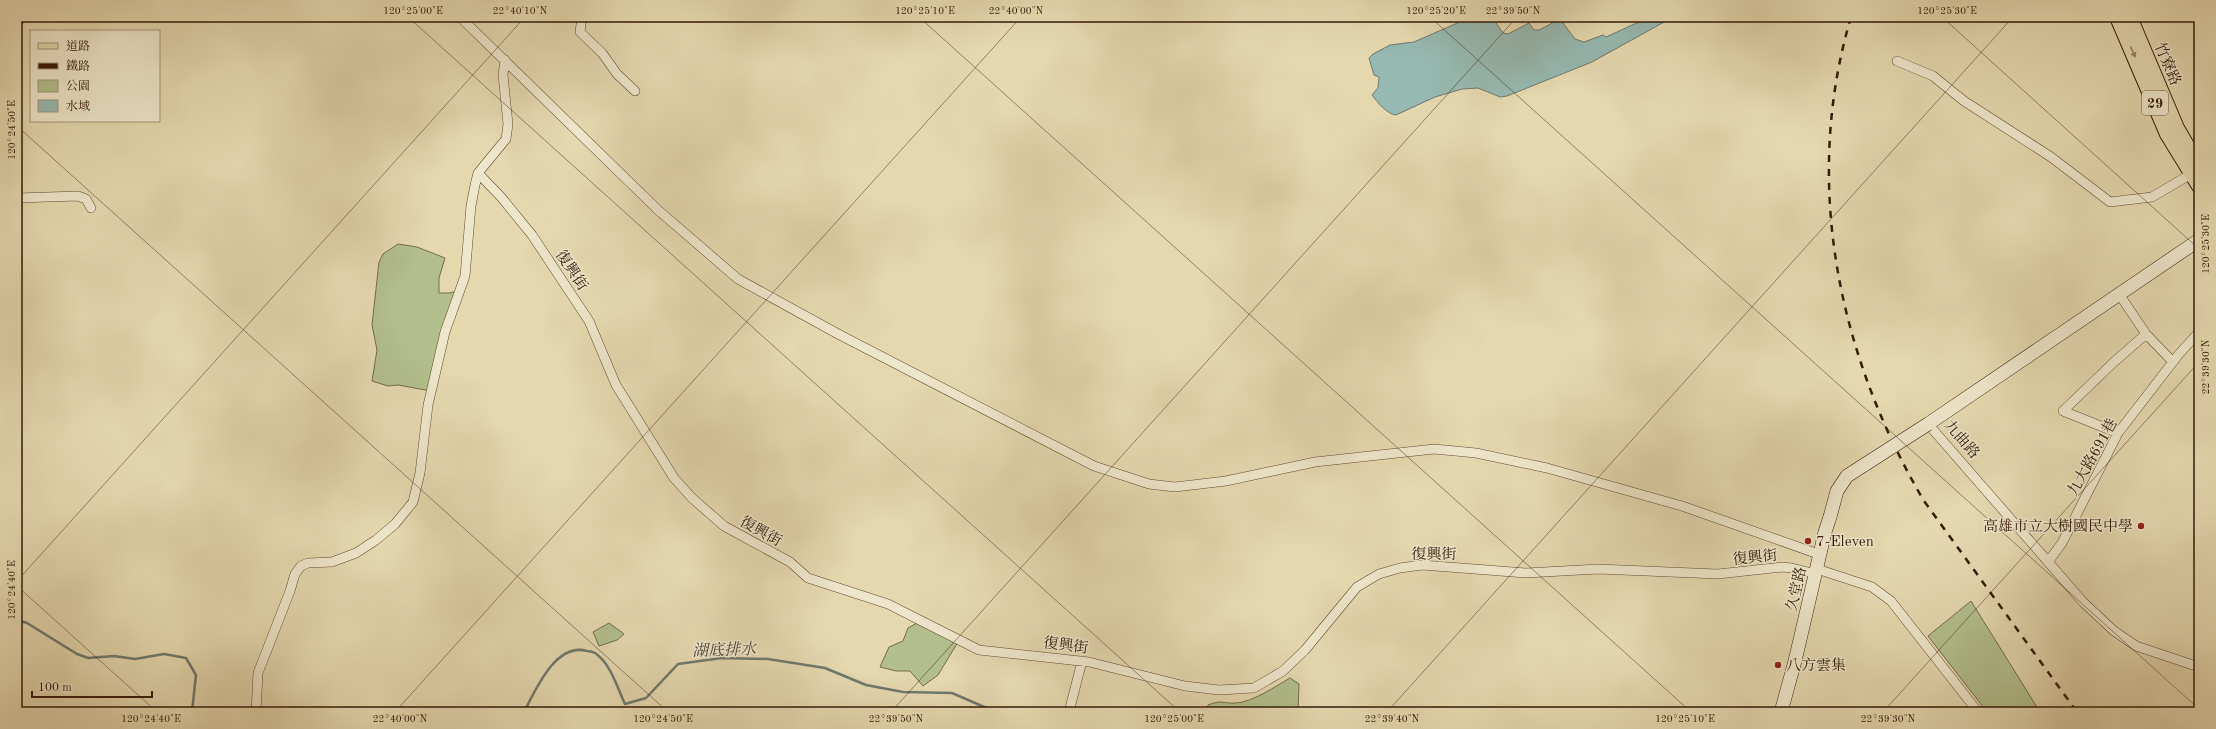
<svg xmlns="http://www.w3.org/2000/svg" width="2216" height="729" font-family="'Old Standard TT','Noto Serif TC',serif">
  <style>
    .green { fill: #b2bf8d; stroke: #746c4b }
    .water { fill: #96b9b1; stroke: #6f796e }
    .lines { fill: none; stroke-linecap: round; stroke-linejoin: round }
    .stream { stroke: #6f796e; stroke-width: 2.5 }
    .street-casing { stroke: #614932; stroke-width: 10 }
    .secondary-casing { stroke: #351909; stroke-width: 14 }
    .primary-casing { stroke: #351909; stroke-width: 16 }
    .street { stroke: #eee6cb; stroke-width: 9 }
    .secondary { stroke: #eee6cb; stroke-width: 13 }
    .primary { stroke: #e5d8af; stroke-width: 14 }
    .rail { stroke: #351909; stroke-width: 2.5; stroke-dasharray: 7 7; stroke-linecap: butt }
    .secondary-bridge-casing { stroke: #351909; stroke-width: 14; stroke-linecap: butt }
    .secondary-bridge { stroke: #eee6cb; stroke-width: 13 }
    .oneway { fill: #968264 }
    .ticks { fill: none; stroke: #351909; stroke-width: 1; stroke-opacity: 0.45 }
    .poi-dot { fill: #8f2418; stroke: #eee6cb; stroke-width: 1.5 }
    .labels { text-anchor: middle; stroke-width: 3; stroke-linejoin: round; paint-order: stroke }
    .shield { fill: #eee6cb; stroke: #6c5643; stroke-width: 1 }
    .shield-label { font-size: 14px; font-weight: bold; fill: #351909 }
    .street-label { font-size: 15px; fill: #351909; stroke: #eee6cb }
    .poi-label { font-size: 15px; fill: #351909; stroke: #eee6cb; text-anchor: start }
    .water-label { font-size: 16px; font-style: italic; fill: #52493b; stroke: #eee6cb }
    .neatline { fill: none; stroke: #351909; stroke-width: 1.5 }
    .ticks-label { font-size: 10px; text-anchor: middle; fill: #351909 }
  </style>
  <rect width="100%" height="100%" fill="#e5d8af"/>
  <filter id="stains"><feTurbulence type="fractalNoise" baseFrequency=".005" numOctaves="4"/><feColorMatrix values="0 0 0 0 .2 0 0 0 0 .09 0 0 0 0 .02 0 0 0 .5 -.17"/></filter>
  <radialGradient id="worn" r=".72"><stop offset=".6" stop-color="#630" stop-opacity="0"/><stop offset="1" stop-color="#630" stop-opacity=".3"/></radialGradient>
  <path class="green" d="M398,244L417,247L445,258L439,278V293H449L462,290L431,391L398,385L388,386L372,381L377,350L372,325L379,262L383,254Z
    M1971,601L2040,712H1987L1928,636Z
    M609,623L624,634L617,640L599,646L593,632Z
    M917,623L958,642L938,675L923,686L910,671H896L880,667L889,647L903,641L908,628Z
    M1290,678L1299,684L1298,712H1206L1208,705C1224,699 1222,704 1236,703C1253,702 1276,686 1290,678Z"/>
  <path class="water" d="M1471,17H1492L1503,33L1508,34L1529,23L1534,30H1539L1560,19L1575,39L1584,42L1603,35L1606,37L1650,17H1673L1592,62L1507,96L1500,97L1478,88L1462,89L1435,97L1396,115C1387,114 1378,103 1372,95L1378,88L1379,77L1374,75L1369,58L1373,54L1390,45L1414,42Z"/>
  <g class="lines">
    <path class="stream" d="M17,620L27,623L77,654L88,658L114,656L135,659L164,654L186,658L196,675L192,712
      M524,712C536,689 556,642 587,651C589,651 593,652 595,653C611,664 617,687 625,704L646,698L678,664L722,658L768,659L825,668L866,685L903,692L952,693L996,712"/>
    <g class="street-casing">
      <path id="street" d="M460,17L658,210L738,279L840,335L1094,466L1149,484L1175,487L1226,481L1315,462L1434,449L1476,453L1547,468L1682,506L1821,555
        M582,17L580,32L602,53L617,74L635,91
        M1897,61L1933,76L1964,101L2051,157L2110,202L2152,197L2191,174
        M478,173L501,197L532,235L589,321L616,385L674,478L692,498L724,526L790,562L808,578L888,604L979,650L1089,662L1185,686L1219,690L1254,688L1283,671L1305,650L1357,587L1379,574L1400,568L1422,565L1526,573L1598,569L1718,574L1782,567L1792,568L1816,574
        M17,198L78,196L86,199L91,208
        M2119,294L2146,334L2173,362
        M1928,424L2083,602L2114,631L2136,646L2199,667
        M2118,433L2063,411L2114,362L2146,334
        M2048,562L2062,543L2118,433L2179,354L2199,332
        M1817,569L1872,587L1891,601L1978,712
        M256,712L258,673L290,591L295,574L301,566L308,563L332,562L356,553L376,540L395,524L413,502L420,473L428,405L445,332L465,276L471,206L475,185L478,173L506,139L508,124L503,75L505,60
        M1069,712L1082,661"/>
    </g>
    <g class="secondary-casing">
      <path id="secondary" d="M1928,424L2199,240
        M1781,712L1795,661L1825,532L1830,517"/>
    </g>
    <g class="primary-casing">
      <path id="primary" d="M2117,17L2167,134L2199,186
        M2130,17L2177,128L2199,166"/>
    </g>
    <use href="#street" class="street"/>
    <use href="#secondary" class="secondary"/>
    <use href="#primary" class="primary"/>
    <path class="rail" d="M1851,17C1802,182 1838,355 1924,501L2077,712"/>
    <g class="secondary-bridge-casing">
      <path id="secondary-bridge" d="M1830,517L1837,491L1847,476L1928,424"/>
    </g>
    <use href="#secondary-bridge" class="secondary-bridge"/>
  </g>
  <defs><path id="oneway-solid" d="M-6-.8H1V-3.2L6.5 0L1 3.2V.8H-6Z"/></defs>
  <use class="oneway" href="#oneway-solid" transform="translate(2133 52) rotate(66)"/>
  <path class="ticks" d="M408,17L1180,712M919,17L1691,712M1430,17L2199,709M1942,17L2199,249M17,30L29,17M17,126L668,712M17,581L525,17M17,586L157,712M395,712L1021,17M891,712L1517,17M1387,712L2013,17M1883,712L2199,362"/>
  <g class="poi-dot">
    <circle cx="2141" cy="526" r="4"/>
    <circle cx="1808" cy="541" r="4"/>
    <circle cx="1778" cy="665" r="4"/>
  </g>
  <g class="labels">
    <rect class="shield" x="2142" y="91" width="26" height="24" rx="3"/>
    <g class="shield-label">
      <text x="2155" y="108">29</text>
    </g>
    <g class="street-label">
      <text transform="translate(2168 64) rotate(67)" y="5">竹寮路</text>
      <text transform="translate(572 270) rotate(56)" y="5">復興街</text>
      <text transform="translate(1962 439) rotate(49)" y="5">九曲路</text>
      <text transform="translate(2092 457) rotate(-61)" y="5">九大路691巷</text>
      <text transform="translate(761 531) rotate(29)" y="5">復興街</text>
      <text x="1434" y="559">復興街</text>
      <text transform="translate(1755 557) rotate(-6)" y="5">復興街</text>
      <text transform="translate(1796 589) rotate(-77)" y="5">久堂路</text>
      <text transform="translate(1066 645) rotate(7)" y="5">復興街</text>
    </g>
    <g class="poi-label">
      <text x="2133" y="531" text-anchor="end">高雄市立大樹國民中學</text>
      <text x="1816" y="546">7-Eleven</text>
      <text x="1786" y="670">八方雲集</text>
    </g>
    <g class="water-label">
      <text transform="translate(724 649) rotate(-2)" y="6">湖底排水</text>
    </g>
  </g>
  <rect width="2216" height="729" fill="none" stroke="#e5d8af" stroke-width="44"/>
  <rect x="30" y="30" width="130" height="92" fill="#eee6cb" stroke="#a4947d"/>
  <rect x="38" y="43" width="20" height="6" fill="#e5d8af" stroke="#a4947d"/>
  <text x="66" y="50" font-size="12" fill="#351909">道路</text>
  <rect x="38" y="63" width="20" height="6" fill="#351909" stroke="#a4947d"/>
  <text x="66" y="70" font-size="12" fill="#351909">鐵路</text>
  <rect x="38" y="80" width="20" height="12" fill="#b2bf8d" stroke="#a4947d"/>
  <text x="66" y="90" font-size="12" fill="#351909">公園</text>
  <rect x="38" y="100" width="20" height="12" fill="#96b9b1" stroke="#a4947d"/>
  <text x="66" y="110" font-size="12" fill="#351909">水域</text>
  <path d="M32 691v6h120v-6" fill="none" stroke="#351909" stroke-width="2"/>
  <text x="38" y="691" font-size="12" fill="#351909" stroke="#eee6cb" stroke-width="3" paint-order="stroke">100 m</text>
  <rect x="22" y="22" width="2172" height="685" class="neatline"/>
  <g class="ticks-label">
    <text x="413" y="14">120°25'00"E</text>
    <text x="520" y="14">22°40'10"N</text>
    <text x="925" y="14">120°25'10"E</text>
    <text x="1016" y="14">22°40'00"N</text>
    <text x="1436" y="14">120°25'20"E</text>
    <text x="1513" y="14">22°39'50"N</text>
    <text x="1947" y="14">120°25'30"E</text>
    <text transform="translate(11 130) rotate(-90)" y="4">120°24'50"E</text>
    <text transform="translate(2205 244) rotate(-90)" y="4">120°25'30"E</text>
    <text transform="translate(2205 367) rotate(-90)" y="4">22°39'30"N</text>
    <text transform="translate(11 590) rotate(-90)" y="4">120°24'40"E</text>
    <text x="151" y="722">120°24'40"E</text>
    <text x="400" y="722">22°40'00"N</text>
    <text x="663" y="722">120°24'50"E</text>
    <text x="896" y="722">22°39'50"N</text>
    <text x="1174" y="722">120°25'00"E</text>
    <text x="1392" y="722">22°39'40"N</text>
    <text x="1685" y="722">120°25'10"E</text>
    <text x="1888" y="722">22°39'30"N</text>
  </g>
  <rect width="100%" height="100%" filter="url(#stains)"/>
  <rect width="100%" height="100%" fill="url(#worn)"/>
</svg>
